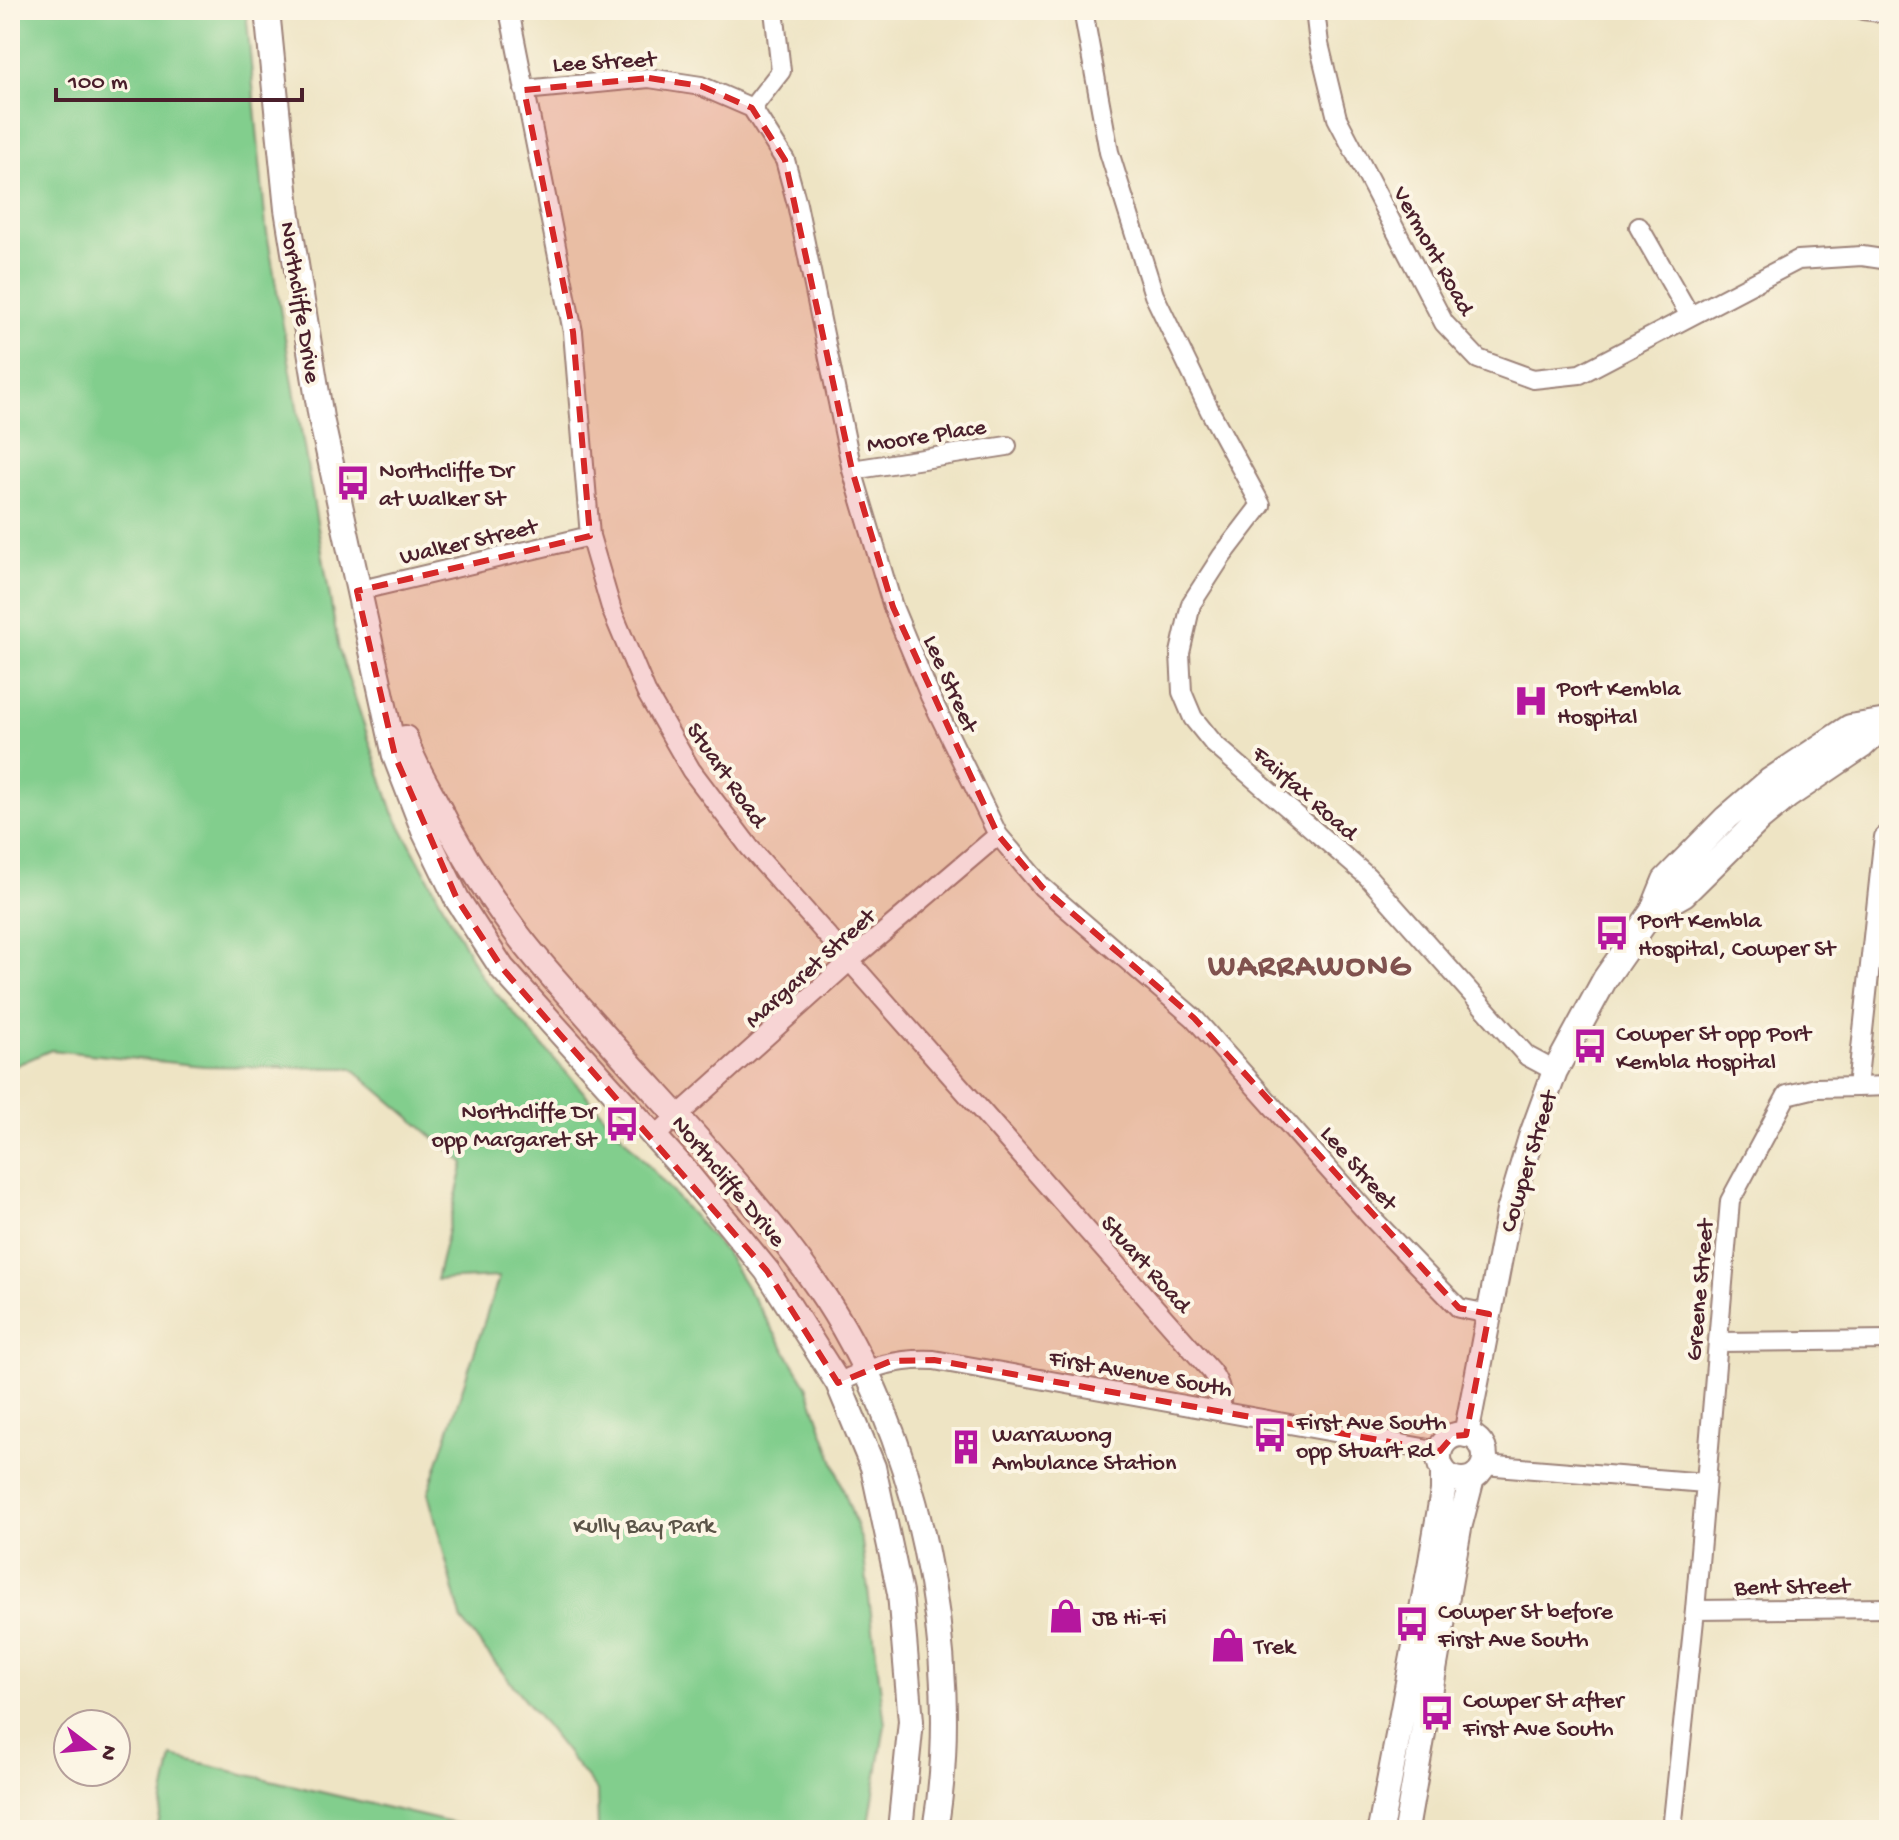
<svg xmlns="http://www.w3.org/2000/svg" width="1899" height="1840" font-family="'Gochi Hand',sans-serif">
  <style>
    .green { fill: #82ce8d; stroke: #66765c; stroke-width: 2 }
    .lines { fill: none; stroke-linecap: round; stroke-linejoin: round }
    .minor-casing { stroke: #9c8278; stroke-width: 22 }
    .major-casing { stroke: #9c8278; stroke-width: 28 }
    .minor { stroke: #fff; stroke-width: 18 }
    .major { stroke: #fff; stroke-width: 24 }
    .marked { fill: #d62828; fill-opacity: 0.2; stroke: #d62828; stroke-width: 6; stroke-dasharray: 16 10; stroke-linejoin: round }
    .labels { text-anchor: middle; stroke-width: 8; stroke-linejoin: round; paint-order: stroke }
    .street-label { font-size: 24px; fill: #4a1f2b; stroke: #fcf5e5 }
    .poi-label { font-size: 24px; fill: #4a1f2b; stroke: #fcf5e5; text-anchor: start }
    .park-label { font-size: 24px; fill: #5b5448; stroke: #fcf5e5 }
    .district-label { font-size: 32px; font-weight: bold; letter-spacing: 2px; fill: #80524f; stroke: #fcf5e5 }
  </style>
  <rect width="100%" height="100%" fill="#fcf5e5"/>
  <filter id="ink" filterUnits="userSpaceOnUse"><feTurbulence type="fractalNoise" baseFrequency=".0125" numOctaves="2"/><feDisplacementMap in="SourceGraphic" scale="16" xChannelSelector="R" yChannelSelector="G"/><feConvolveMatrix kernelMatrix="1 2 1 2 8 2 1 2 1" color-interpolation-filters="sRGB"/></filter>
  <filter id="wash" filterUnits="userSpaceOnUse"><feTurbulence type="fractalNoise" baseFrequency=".006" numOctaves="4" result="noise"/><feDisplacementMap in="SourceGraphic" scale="32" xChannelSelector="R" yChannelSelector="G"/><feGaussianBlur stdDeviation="1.8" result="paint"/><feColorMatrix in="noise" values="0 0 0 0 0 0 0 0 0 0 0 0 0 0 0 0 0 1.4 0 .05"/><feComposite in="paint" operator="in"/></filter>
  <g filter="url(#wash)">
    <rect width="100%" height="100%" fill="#eee4c4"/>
    <path class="green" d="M10,10H246L266,227L339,650L393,812L481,976L725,1252L807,1386L862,1542L885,1725L868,1830H598L597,1791L462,1621L428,1493L499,1277L436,1280L464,1163L352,1068L204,1066L51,1050L10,1068Z
      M172,1757L482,1830H157Z"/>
  </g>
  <g filter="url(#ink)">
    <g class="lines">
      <g class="minor-casing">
        <path id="minor" d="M509,10L573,332L590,536L612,611L646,692L691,770L750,848L1211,1371C1221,1385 1223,1394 1220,1411
          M1083,10L1109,152L1154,295L1210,411L1261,505L1222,556L1191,604L1180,653L1182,692L1193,718L1214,744L1367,876L1527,1056L1555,1071
          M1315,10L1319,44L1337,118L1444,323L1478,359L1533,379L1580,374L1798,260L1862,256L1889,260
          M1863,10L1889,13
          M524,90L649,78L701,86L752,108L785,160L797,204L852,470L893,607L930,696L998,835L1042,887L1194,1018L1371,1217L1459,1308L1489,1314
          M752,108L781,71L774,10
          M1639,227L1690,316
          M852,470L1007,446
          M357,591L590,536
          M1857,1087L1889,1086
          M654,1137L850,961L998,835
          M1719,1342L1889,1340
          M838,1383C870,1367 898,1358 934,1360L1440,1451
          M1484,1465L1705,1483
          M1695,1610L1889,1608
          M1672,1830L1695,1610L1730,1201L1787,1095L1816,1088L1857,1087L1882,853L1884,837L1889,833"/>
      </g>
      <g class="major-casing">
        <path id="major" d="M267,10L287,209L321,418L395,756L424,831L457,899L502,968L681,1166L767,1271L838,1383L873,1467L900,1593L911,1721L900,1830
          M405,738C411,758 422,777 432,795C456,844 485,891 518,935C542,967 570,996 596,1026C669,1109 754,1195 817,1286C918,1431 965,1657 935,1830
          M1652,912L1684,894L1760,819L1788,796L1862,746L1889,720
          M1439 1457a23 23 0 1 1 46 0a23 23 0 1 1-46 0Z
          M1466,1435L1509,1211L1531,1137L1555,1071L1605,979L1652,912L1665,880L1726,818L1769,781L1850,727L1887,721
          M1380,1830L1430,1567L1443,1491V1471
          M1406,1830L1459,1528L1472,1478"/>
      </g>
      <use href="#minor" class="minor"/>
      <use href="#major" class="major"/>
    </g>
  </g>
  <path class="marked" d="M649,78L701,86L752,108L785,160L852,470L893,607L998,835L1042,887L1194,1018L1459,1308L1489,1314L1466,1435L1453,1436L1440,1451L934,1360L891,1361L838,1383L767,1271L502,968L457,899L395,756L357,591L590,536L573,332L524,90Z"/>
  <defs>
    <g id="bus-bare" transform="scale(2.76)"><path d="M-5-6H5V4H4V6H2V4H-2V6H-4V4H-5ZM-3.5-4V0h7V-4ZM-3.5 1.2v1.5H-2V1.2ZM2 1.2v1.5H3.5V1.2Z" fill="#b5179e" stroke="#fcf5e5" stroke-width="2.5" paint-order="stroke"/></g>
    <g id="hospital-bare" transform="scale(2.76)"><path d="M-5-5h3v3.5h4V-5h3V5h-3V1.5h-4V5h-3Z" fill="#b5179e" stroke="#fcf5e5" stroke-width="2.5" paint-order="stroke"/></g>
    <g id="building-bare" transform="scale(2.76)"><path d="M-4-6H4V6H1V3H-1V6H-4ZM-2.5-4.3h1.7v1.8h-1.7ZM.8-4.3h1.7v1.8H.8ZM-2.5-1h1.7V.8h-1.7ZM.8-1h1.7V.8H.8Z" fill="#b5179e" stroke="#fcf5e5" stroke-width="2.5" paint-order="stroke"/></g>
    <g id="shop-bare" transform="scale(2.76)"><path d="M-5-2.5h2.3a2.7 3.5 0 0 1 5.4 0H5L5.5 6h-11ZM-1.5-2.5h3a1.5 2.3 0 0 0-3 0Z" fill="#b5179e" stroke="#fcf5e5" stroke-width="2.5" paint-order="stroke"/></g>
  </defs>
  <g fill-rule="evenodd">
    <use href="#bus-bare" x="353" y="483"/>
    <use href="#hospital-bare" x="1531" y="701"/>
    <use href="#bus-bare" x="1612" y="933"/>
    <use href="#bus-bare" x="1590" y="1046"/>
    <use href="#bus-bare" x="622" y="1124"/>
    <use href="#bus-bare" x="1270" y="1435"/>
    <use href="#building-bare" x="966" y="1447"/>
    <use href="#shop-bare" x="1066" y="1616"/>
    <use href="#bus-bare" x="1412" y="1624"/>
    <use href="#shop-bare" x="1228" y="1645"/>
    <use href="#bus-bare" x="1437" y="1713"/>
  </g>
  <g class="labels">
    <g class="street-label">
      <text transform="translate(604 60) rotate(-3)" y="8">Lee Street</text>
      <text transform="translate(1435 250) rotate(61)" y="8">Vermont Road</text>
      <text transform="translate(302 302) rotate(81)" y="8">Northcliffe Drive</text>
      <text transform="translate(926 434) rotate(-9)" y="8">Moore Place</text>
      <text transform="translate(468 540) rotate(-13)" y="8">Walker Street</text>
      <text transform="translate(952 683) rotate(66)" y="8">Lee Street</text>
      <text transform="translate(728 774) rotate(55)" y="8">Stuart Road</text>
      <text transform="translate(1306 792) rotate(41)" y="8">Fairfax Road</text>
      <text transform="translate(809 967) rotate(-42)" y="8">Margaret Street</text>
      <text transform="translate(1527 1161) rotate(-73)" y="8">Cowper Street</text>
      <text transform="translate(1360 1167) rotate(49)" y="8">Lee Street</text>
      <text transform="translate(730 1180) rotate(50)" y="8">Northcliffe Drive</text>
      <text transform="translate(1147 1263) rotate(48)" y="8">Stuart Road</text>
      <text transform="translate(1698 1290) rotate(-85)" y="8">Greene Street</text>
      <text transform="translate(1141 1372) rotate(10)" y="8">First Avenue South</text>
      <text transform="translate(1792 1585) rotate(-1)" y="8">Bent Street</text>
    </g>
    <g class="poi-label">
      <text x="379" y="477">Northcliffe Dr<tspan x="379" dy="28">at Walker St</tspan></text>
      <text x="1557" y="695">Port Kembla<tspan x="1557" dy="28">Hospital</tspan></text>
      <text x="1638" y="927">Port Kembla<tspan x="1638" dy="28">Hospital, Cowper St</tspan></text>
      <text x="1616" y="1040">Cowper St opp Port<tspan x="1616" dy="28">Kembla Hospital</tspan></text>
      <text x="596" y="1118" text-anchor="end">Northcliffe Dr<tspan x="596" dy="28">opp Margaret St</tspan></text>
      <text x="1296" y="1429">First Ave South<tspan x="1296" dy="28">opp Stuart Rd</tspan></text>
      <text x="992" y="1441">Warrawong<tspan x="992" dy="28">Ambulance Station</tspan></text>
      <text x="1438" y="1618">Cowper St before<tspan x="1438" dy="28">First Ave South</tspan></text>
      <text x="1092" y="1624">JB Hi-Fi</text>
      <text x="1254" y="1653">Trek</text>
      <text x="1463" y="1707">Cowper St after<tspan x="1463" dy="28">First Ave South</tspan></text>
    </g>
    <g class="park-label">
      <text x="644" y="1532">Kully Bay Park</text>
    </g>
    <g class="district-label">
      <text x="1310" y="974">WARRAWONG</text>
    </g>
  </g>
  <rect width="1899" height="1840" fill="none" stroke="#fcf5e5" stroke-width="40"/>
  <g transform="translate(92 1748) rotate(106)"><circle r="38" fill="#fcf5e5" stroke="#b59f9b" stroke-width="2"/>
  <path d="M0-6L14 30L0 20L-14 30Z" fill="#b5179e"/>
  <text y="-12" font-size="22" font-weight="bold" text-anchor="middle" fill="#4a1f2b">N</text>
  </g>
  <path d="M56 88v12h246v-12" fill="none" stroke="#4a1f2b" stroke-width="4"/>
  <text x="68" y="88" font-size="24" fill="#4a1f2b" stroke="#fcf5e5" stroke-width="6" paint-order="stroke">100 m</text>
</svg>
